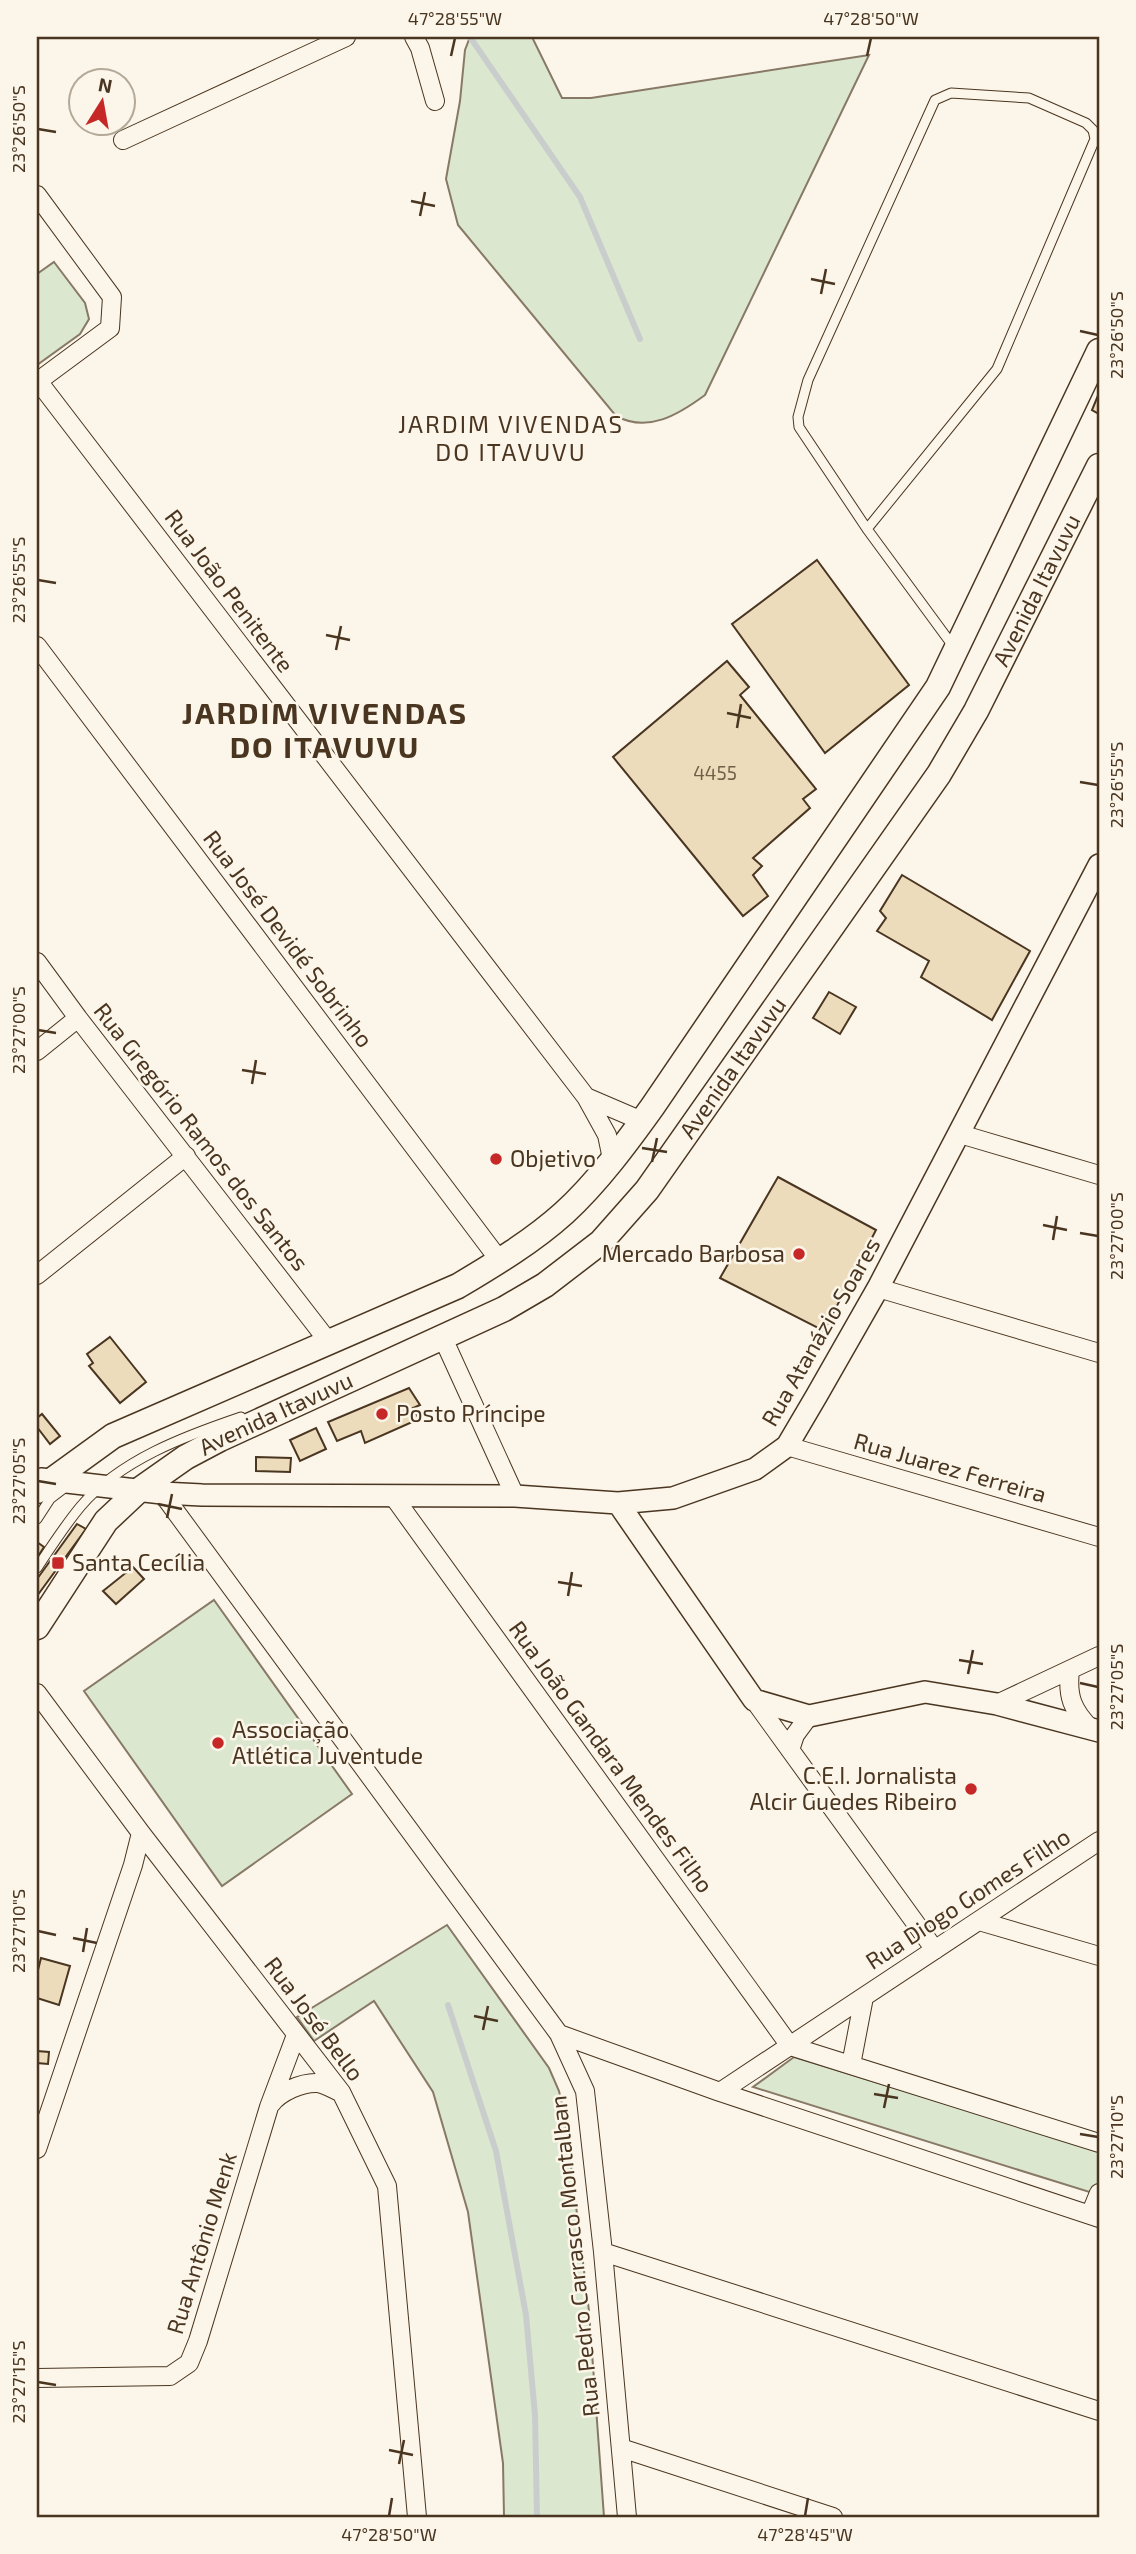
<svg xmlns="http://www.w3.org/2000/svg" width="1136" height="2554" font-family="'Exo 2',sans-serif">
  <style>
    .green { fill: #dce7d0; stroke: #887966; stroke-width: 2 }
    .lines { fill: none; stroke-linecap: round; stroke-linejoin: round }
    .stream { stroke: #c9cecd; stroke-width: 6 }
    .building { fill: #ecdcbc; stroke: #4a3520; stroke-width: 2 }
    .service-casing { stroke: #4a3520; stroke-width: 11 }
    .minor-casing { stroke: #4a3520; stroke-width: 20 }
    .tertiary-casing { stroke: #4a3520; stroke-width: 24 }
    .secondary-casing { stroke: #4a3520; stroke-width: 27 }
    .service { stroke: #fbf6e9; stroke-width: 9 }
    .minor { stroke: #fbf6e9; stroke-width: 18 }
    .tertiary { stroke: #fbf6e9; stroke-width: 21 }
    .secondary { stroke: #fbf6e9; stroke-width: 24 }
    .ticks { fill: none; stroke: #4a3520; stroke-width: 2.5 }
    .poi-dot { fill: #c62828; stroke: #fbf6e9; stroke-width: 2.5 }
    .labels { text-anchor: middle; stroke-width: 5; stroke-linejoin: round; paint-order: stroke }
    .number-label { font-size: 19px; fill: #725f47 }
    .street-label { font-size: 23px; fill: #4a3520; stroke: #fbf6e9 }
    .poi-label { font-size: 23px; fill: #4a3520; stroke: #fbf6e9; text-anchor: start }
    .neighbourhood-label { font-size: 24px; letter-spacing: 2px; fill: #4a3520; stroke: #fbf6e9 }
    .district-label { font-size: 30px; font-weight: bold; letter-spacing: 2px; fill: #4a3520; stroke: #fbf6e9 }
    .neatline { fill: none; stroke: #4a3520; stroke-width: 2.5 }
    .ticks-label { font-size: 18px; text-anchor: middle; fill: #4a3520 }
  </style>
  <rect width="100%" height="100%" fill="#fbf6e9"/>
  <path class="green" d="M470,37H532L562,98H591L869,55L705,395C678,415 648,433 616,416L458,225L446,179L460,101L465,50Z
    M54,262L85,303L89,319L80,334L37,365V274Z
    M214,1600L352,1794L222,1886L84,1691Z
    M447,1925L549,2068L559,2091L565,2117L589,2311L604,2517H504L503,2463L468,2212L433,2092L374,2001L314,2041L297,2017Z
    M794,2057L1099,2151V2195L753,2087Z"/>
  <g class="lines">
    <path class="stream" d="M470,37L580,197L640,339
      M448,2005L496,2151L526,2315L535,2415L537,2517"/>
  </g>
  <path class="building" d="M1099,393V414L1092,410Z
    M817,560L909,685L825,753L732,624Z
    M727,661L749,687L740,695L816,789L803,799L810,808L753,858L762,866L753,875L768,896L743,916L613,757Z
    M902,875L1030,951L992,1020L921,977L929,961L877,931L886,918L880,911Z
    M829,992L856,1007L840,1034L813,1018Z
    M778,1177L876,1230L824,1331L720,1278Z
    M110,1337L146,1382L120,1403L89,1366L93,1363L87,1354Z
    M409,1388L420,1405L413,1408L419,1419L365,1443L361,1431L337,1441L328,1422Z
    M42,1414L60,1436L50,1444L37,1427V1418Z
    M316,1428L326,1449L300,1461L290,1440Z
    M256,1457L291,1458L290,1472L256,1471Z
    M77,1524L86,1529L37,1596V1579Z
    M37,1542L44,1547L37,1558Z
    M133,1567L144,1579L116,1604L103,1591Z
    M41,1958L70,1966L59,2005L37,1998V1974Z
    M37,2051L49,2052L48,2064L37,2063Z"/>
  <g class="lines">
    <g class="service-casing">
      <path id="service" d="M867,529L997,369L1095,139L1093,130L1086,123L1029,98L951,93L935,100L808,380L798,417L799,427L867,529L953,646
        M37,1519L50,1499L67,1486
        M37,1568C51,1547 65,1525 81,1506C120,1460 185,1436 241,1417"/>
    </g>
    <g class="minor-casing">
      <path id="minor" d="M414,37L420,48L435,101
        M123,140L346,37
        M37,195L112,297L110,328L37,382
        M38,381L586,1097L607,1135L612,1159
        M37,646L500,1261
        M37,962L78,1018L328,1341
        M37,1051L78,1018
        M586,1097L642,1121
        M960,1134L1099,1175
        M37,1275L186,1156
        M878,1288L1099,1353
        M442,1336L515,1496
        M787,1446L1099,1537
        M162,1493L559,2034L585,2091L603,2252L627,2517
        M393,1496L790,2046L1099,2143
        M1070,1670C1067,1696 1072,1710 1091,1729
        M37,1693L141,1833L341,2092L387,2186L417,2517
        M754,1700L935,1950
        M997,1704L1099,1656
        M790,1750L795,1735L809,1716
        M979,1921L1099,1956
        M559,2034L720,2092L1099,2218
        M851,2065L864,1997
        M720,2092L1099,1841
        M271,2104C280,2092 302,2082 318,2083C325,2084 333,2089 340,2092
        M37,2149L133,1865L141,1833
        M1090,2215L1099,2193
        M603,2252L1099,2411
        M37,2378L170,2376L189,2363L198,2341L269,2107L296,2035
        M621,2448L833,2517"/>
    </g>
    <g class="tertiary-casing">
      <path id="tertiary" d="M41,1479L162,1493L202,1495L515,1496L618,1503L673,1498L755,1469L787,1446L817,1395L878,1288L1099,865
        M618,1503L754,1700L809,1716L925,1692L997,1704L1099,1731"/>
    </g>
    <g class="secondary-casing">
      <g id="secondary">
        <path d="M37,1491L113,1436L458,1286C495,1264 533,1241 564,1213C597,1183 628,1141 653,1106L938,687L1099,351"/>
        <path id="s1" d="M37,1627L106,1521L139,1490L186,1457L220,1439L504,1309L545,1285L601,1242L647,1190L939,774L976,711L1099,466"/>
      </g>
    </g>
    <use href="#service" class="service"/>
    <use href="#minor" class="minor"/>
    <use href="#tertiary" class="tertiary"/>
    <use href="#secondary" class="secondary"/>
  </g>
  <path class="ticks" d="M451,56L455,38M867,56L871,38M38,129L56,132M411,201L435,206M420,216L425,192M811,279L835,284M821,294L826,269M1080,331L1098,335M38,580L56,583M326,635L350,640M336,650L341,626M727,713L751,718M737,728L741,704M1080,782L1098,785M38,1030L56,1033M242,1070L266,1074M252,1084L256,1060M642,1148L667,1152M652,1162L657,1138M1043,1225L1067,1230M1080,1233L1098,1236M1053,1240L1057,1216M38,1481L56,1484M158,1504L182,1509M167,1518L172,1494M558,1582L582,1586M568,1596L572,1572M959,1660L983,1664M968,1674L973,1650M1080,1683L1098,1687M38,1931L56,1935M73,1938L97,1943M83,1952L87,1928M474,2016L498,2021M483,2030L488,2006M874,2094L898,2098M884,2108L889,2084M1080,2134L1098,2137M38,2382L56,2385M389,2450L413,2455M399,2464L404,2440M389,2516L392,2498M805,2516L808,2498"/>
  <g class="poi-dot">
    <circle cx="496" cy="1159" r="7"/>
    <circle cx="799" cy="1254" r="7"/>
    <circle cx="382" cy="1414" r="7"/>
    <rect x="51" y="1556" width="14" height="14" rx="3.5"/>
    <circle cx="218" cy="1743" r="7"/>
    <circle cx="971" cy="1789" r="7"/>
  </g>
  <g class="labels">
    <g class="number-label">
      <text x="715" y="780">4455</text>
    </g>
    <g class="street-label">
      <text transform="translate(229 591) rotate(53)" y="8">Rua João Penitente</text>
      <text dy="8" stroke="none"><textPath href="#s1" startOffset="1484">Avenida Itavuvu</textPath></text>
      <text transform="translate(288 939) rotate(53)" y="8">Rua José Devidé Sobrinho</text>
      <text dy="8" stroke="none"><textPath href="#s1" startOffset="917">Avenida Itavuvu</textPath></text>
      <text transform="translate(201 1137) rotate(52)" y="8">Rua Gregório Ramos dos Santos</text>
      <text transform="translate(821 1332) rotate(-60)" y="8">Rua Atanázio Soares</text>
      <text dy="8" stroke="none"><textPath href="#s1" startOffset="329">Avenida Itavuvu</textPath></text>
      <text transform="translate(950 1468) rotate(16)" y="8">Rua Juarez Ferreira</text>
      <text transform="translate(611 1757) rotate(54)" y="8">Rua João Gandara Mendes Filho</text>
      <text transform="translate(968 1899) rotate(-33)" y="8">Rua Diogo Gomes Filho</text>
      <text transform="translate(314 2019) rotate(53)" y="8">Rua José Bello</text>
      <text transform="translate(202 2243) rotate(-73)" y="8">Rua Antônio Menk</text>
      <text transform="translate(575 2256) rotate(-96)" y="8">Rua Pedro Carrasco Montalban</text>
    </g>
    <g class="poi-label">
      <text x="510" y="1167">Objetivo</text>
      <text x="785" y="1262" text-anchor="end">Mercado Barbosa</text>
      <text x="396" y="1422">Posto Príncipe</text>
      <text x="72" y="1571">Santa Cecília</text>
      <text x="232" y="1738">Associação<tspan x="232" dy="26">Atlética Juventude</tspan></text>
      <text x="957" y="1784" text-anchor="end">C.E.I. Jornalista<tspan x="957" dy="26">Alcir Guedes Ribeiro</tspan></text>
    </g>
    <g class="neighbourhood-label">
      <text x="511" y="433">JARDIM VIVENDAS<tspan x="511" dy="28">DO ITAVUVU</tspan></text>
    </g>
    <g class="district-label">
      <text x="325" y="724">JARDIM VIVENDAS<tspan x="325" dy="34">DO ITAVUVU</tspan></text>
    </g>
  </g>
  <rect width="1136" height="2554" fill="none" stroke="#fbf6e9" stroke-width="77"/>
  <g transform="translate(102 102) rotate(11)"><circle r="33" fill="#fbf6e9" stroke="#b4a999" stroke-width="2"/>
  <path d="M0-5L12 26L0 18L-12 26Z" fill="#c62828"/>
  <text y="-10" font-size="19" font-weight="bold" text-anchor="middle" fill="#4a3520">N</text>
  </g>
  <rect x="38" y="38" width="1060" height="2478" class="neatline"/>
  <g class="ticks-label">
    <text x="455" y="25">47°28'55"W</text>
    <text x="871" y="25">47°28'50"W</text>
    <text transform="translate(19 129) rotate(-90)" y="6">23°26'50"S</text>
    <text transform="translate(1117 335) rotate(-90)" y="6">23°26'50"S</text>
    <text transform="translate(19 580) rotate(-90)" y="6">23°26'55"S</text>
    <text transform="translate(1117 785) rotate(-90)" y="6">23°26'55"S</text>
    <text transform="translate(19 1030) rotate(-90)" y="6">23°27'00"S</text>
    <text transform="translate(1117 1236) rotate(-90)" y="6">23°27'00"S</text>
    <text transform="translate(19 1481) rotate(-90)" y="6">23°27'05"S</text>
    <text transform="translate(1117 1687) rotate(-90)" y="6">23°27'05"S</text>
    <text transform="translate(19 1931) rotate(-90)" y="6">23°27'10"S</text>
    <text transform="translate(1117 2137) rotate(-90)" y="6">23°27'10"S</text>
    <text transform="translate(19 2382) rotate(-90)" y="6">23°27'15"S</text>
    <text x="389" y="2541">47°28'50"W</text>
    <text x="805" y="2541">47°28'45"W</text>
  </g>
</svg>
